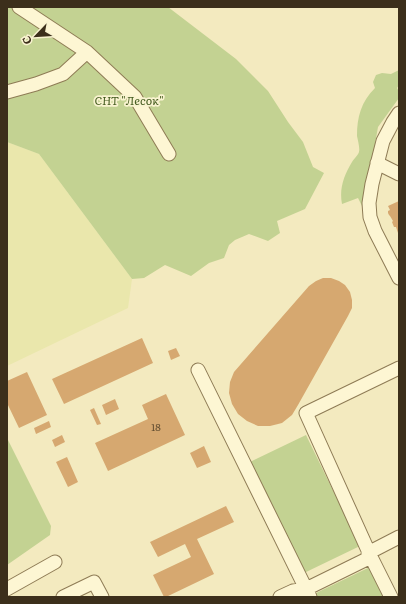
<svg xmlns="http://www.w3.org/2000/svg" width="406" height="604" font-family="Literata,serif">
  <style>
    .farmland { fill: #eae7ac }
    .green { fill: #c3d292 }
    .building { fill: #d6a870 }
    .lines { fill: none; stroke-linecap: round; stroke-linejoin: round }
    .minor-casing { stroke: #8e7b55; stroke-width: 15 }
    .minor { stroke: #fdf6d3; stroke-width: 13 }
    .labels { text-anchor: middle; stroke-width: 3.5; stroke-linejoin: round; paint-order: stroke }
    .number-label { font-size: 10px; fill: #624d30 }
    .park-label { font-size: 12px; font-style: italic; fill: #445b1f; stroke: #f9f3d0 }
  </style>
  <rect width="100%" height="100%" fill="#f3eabf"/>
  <path class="farmland" d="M7,142L39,154L132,279L128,308L7,366Z"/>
  <path class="green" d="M7,7H168L236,59L268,91L288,122L303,142L313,167L324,173L305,209L277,221L280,233L268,241L249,234L235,240L229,245L224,258L209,263L191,276L165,265L144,278L132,279L39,154L7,142Z
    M399,70V85L397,88L399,92V98L378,127L375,144L374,157L364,193L362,206L358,198L342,204C339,189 344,175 352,162C354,159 358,155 359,152C360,148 358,141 357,136C357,117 361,102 375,88L373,82L376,75L382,73L391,74Z
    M306,435L360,546L304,573L250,462Z
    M7,438L51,526L50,535L7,565Z
    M370,567L384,597H316L314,594Z"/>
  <path class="building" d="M399,201V236L396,227H394L392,222L393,221L390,216L389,215L388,213V211L390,210L388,206Z
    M323,278H331L339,281L345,285L350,292L352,300V308L348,316L298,405L292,415L282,423L270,426H258L247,421L238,414L232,404L229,393L230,382L234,372L309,286L316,281Z
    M142,338L153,363L64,404L52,379Z
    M176,348L180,356L171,360L168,351Z
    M27,372L47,415L19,428L7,403V381Z
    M166,394L185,435L108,471L95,443L148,419L142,405Z
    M115,399L119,409L106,415L102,405Z
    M94,408L101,424L97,425L90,410Z
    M49,421L51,427L36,434L34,428Z
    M62,435L65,442L55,447L52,440Z
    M204,446L211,462L197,468L190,453Z
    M67,457L78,482L68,487L56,462Z
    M226,506L234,522L197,539L214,574L166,597H164L153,575L191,557L185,544L158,557L150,542Z"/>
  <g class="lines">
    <g class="minor-casing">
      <path id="minor" d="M19,7L87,52L135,97L169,154
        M7,92L36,84L63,74L87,52
        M399,113L393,122L383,141L372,184L369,203L370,217L375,231L399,278
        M377,163L399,174
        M198,370L310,597
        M368,553L399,537
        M7,589L55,562
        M63,597L94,582L102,597
        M280,597L293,591L306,589L371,557
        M391,597L371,557L306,413L399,368"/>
    </g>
    <use href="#minor" class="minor"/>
  </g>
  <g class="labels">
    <g class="number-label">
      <text x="156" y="431">18</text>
    </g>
    <g class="park-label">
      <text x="129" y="105">СНТ "Лесок"</text>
    </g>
  </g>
  <rect width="406" height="604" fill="none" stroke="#3c2f1b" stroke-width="16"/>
  <g transform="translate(36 36) rotate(245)" stroke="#f9f3d0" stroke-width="3" paint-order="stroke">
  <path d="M0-3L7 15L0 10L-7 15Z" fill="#3c2f1b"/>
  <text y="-6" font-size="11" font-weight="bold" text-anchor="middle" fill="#3c2f1b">С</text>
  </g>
</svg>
